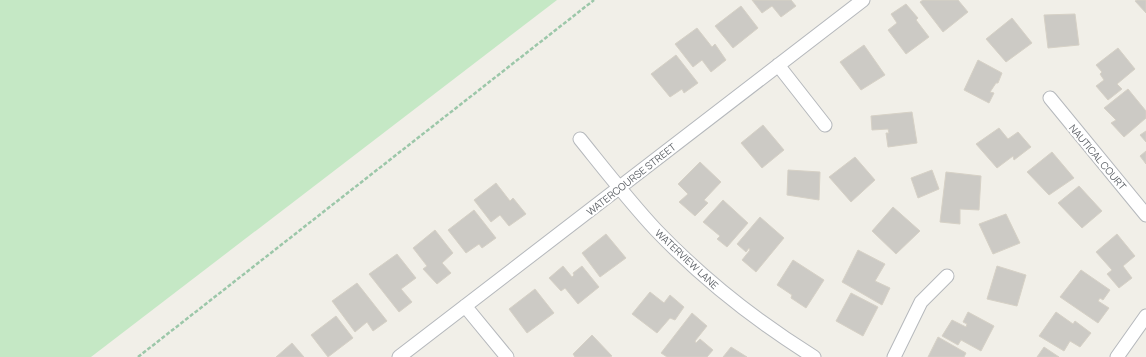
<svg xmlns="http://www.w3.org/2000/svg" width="1146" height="357" font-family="Manrope,sans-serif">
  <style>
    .green { fill: #c5e8c5 }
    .building { fill: #cccac5; stroke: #d6d1c6 }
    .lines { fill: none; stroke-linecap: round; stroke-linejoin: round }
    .minor-casing { stroke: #b5b8bc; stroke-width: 15 }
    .path { stroke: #9cc7a9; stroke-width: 2.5; stroke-dasharray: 4 2; stroke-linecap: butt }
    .minor { stroke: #fff; stroke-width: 13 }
    .labels { text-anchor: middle; stroke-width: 4; stroke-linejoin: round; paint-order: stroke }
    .street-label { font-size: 10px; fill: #5f6368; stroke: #fff }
  </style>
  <rect width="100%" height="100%" fill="#f1efe8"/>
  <path class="green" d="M0,0H557L91,357H0Z"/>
  <path class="building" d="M752,0H791L796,6L781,17L772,6L762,13Z
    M923,0H958L968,12L943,32L920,2Z
    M1137,0H1146V13L1135,1Z
    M906,4L918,18L916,20L929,37L906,54L888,30L897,23L891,14Z
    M741,6L758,28L733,48L715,26Z
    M1075,14L1079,45L1048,48L1044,15Z
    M1012,18L1032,43L1006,62L986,39Z
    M697,28L712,47L715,44L726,60L711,72L702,60L693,67L675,44Z
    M864,45L885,75L861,90L840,62Z
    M1118,48L1135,69L1117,84L1122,89L1108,100L1096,86L1104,80L1100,74L1102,72L1096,65Z
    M676,55L698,83L684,93L682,89L670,97L651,74Z
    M978,60L1002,73L998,83H996L990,92L994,93L989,103L964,90Z
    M1128,89L1146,111V118L1124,137L1111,123L1116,120L1104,108Z
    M912,112L917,143L888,147L886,133H889L888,129L872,130L871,116Z
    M763,125L784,150L762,168L741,143Z
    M999,128L1008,139L1018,132L1031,147L1014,160L1013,156L997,168L976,144Z
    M1146,131V142L1140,135Z
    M1146,151V164L1140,156Z
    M1052,152L1074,178L1049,195L1027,172Z
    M855,157L875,180L851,202L829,177Z
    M700,162L721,182L704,200L708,203L695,216L679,202L688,194L678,184Z
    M788,170L820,172L819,200L787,195Z
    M932,170L939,189L918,198L911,178Z
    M946,172L981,176L979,210L960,209V224L940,222Z
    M496,183L510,201L513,198L526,214L509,226L500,215L491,222L474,200Z
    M1079,186L1102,211L1082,228L1058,203Z
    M723,200L748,223L727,247L717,239L720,236L703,222Z
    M893,207L920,231L896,254L872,231Z
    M474,210L496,238L482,248L479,244L466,253L448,230Z
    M1006,214L1020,243L993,254L979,224Z
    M760,217L784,238L756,272L742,260L750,250L749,248L746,252L737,244Z
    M435,230L453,253L442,263L451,273L437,284L423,269L427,266L413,248Z
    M606,234L626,258L600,277L582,253Z
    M1117,234L1135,256L1123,266L1132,278L1119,288L1107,274L1112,270L1096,252Z
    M858,250L885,264L875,281L890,288L882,305L842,282Z
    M397,254L416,278L401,289L412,302L399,312L369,274Z
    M793,260L824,280L806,308L791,298L792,295L777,285Z
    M563,266L572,277L574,275L573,273L582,266L599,287L578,304L565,288L561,291L549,278Z
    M997,266L1026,275L1017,306L987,299Z
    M1081,270L1110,290L1103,300L1100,298L1098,301L1109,308L1098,323L1060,297Z
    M357,283L387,321L373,331L367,322L355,332L332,301Z
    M535,289L554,313L527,333L509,309Z
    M650,292L664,303L670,295L684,307L675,320L670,318L657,333L632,314Z
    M851,293L878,307L863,336L836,321Z
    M968,312L994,326L981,351L961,340L958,345L942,336L952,320L966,327L967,324L963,322Z
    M1056,312L1073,324L1075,321L1091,333L1080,347L1070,341L1064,351L1039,336Z
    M692,313L707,326L695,341L696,343L700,339L713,350L707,357H667L661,353Z
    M336,316L353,338L328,357L311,335Z
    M592,335L612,356L610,357H575L573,354Z
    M938,337L966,353L964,357H928Z
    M292,343L304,357H276Z
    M731,347L747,357H723Z
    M1044,347L1059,357H1037Z"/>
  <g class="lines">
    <g class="minor-casing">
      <path id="minor" d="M778,65L825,125
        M1050,98L1146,215
        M580,139C605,170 629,201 656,230C703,279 756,321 814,357
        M465,306L507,357
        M399,357L863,0
        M894,357L921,302L947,276
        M1117,357L1146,316"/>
    </g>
    <path class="path" d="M138,357L594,0"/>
    <use href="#minor" class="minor"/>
  </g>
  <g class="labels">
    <g class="street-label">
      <text transform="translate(1098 157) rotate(50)" y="4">NAUTICAL COURT</text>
      <text transform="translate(631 179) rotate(-38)" y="4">WATERCOURSE STREET</text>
      <text transform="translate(687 259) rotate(43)" y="4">WATERVIEW LANE</text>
    </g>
  </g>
</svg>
